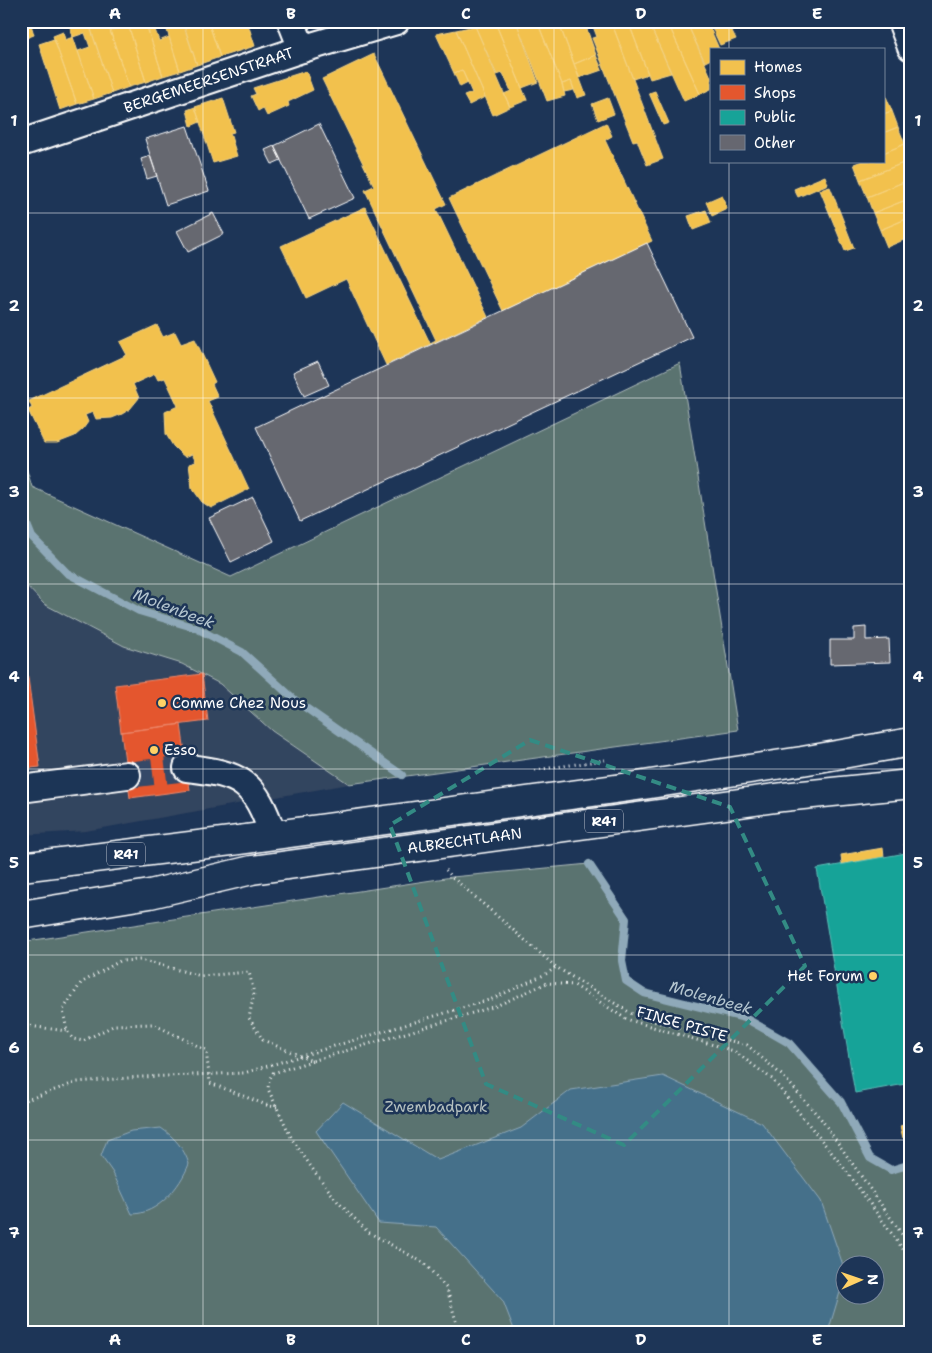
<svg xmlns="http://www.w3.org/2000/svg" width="932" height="1353" font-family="'Shantell Sans',sans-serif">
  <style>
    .built { fill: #33445e }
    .green { fill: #5a7370; stroke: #acb9b8; fill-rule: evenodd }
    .water { fill: #45708a; stroke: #8fa9b9 }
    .homes { fill: #f2c14e; stroke: #f6d483 }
    .shops { fill: #e4572e; stroke: #ec896d }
    .public { fill: #17a398; stroke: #5dbfb7 }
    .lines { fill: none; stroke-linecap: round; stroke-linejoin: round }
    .stream { stroke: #8fa9b9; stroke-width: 8 }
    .building { fill: #666770; stroke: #fff }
    .minor-tunnel { stroke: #344968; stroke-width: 26; stroke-dasharray: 26 13; stroke-linecap: butt }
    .minor-casing { stroke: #fff; stroke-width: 30 }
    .major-casing { stroke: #fff; stroke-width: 31 }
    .path { stroke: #fff; stroke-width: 3; stroke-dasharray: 1 4; stroke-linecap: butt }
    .minor { stroke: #1d3557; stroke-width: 26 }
    .major { stroke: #1d3557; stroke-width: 28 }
    .marked { fill: none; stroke: #338b84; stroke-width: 4; stroke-dasharray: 10 6; stroke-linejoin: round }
    .grid { fill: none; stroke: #fff; stroke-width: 1; stroke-opacity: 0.55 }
    .poi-dot { fill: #ffd166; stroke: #1d3557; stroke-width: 2 }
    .labels { text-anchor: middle; stroke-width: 5; stroke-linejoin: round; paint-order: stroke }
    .shield { fill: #1d3557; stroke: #bbc2cd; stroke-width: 1 }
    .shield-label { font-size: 14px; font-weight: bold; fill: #fff }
    .street-label { font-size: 15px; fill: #fff; stroke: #1d3557 }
    .poi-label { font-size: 15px; fill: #fff; stroke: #1d3557; text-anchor: start }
    .park-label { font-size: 15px; fill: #b5c0bf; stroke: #1d3557 }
    .water-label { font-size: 16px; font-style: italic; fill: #b5c6d0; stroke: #1d3557 }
    .neatline { fill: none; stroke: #fff; stroke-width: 2 }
    .grid-label { font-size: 16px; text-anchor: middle; font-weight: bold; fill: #fff }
  </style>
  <rect width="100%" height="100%" fill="#1d3557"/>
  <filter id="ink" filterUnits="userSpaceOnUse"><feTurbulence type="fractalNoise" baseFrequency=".02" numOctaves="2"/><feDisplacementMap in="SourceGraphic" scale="10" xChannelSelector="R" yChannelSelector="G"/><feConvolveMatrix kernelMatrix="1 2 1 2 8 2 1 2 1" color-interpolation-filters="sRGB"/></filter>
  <g filter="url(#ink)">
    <path class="built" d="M21,580L44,604L124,646L182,664L220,684L272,731L349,784L86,831L21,835Z"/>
    <path class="green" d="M680,363L738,730L349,784L272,731L220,684L182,664L124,646L44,604L21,580V450L32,487L231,577Z
      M589,864L626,919L622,961L626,981L644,993L745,1018L789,1043L841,1102L870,1158L891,1170L911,1164V1332H21V942L452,877ZM844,1266H874V1296H844Z"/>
    <path class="water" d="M663,1076L762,1123L821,1201L844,1268V1279L828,1332H515L503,1301L436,1227L379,1223L316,1131L343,1102L438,1160L521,1128L571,1090Z
      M161,1128C174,1137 184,1148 189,1164C180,1187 158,1214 132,1214L113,1173L101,1156L107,1140L131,1131Z"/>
    <path class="homes" d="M21,21H30L34,35L21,40Z
      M68,21H88L112,93L94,99L78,51L90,47L85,33L73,37Z
      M103,21H107L129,87L112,93L90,26Z
      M119,21H127L146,82L129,87L110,31L121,27Z
      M127,21H145L163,76L146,82Z
      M145,21H164V24L154,27L159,41L169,37L180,71L163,76Z
      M164,21H182L197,65L180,71Z
      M189,21H208L220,57L197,65L185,28L190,26Z
      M208,21H247L255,46L220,57Z
      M516,21L538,82L522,88L495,22Z
      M516,21H537L562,84L565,96L547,101Z
      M537,21H558L586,95L577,98L571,81L562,84Z
      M558,21H584L596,55L574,64Z
      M591,21H611L663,159L647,165L637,140L633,141L592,38L597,37Z
      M611,21H628L648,74L633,79Z
      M628,21H648L671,73L650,79Z
      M648,21H667L700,94L684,101Z
      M667,21H686L711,77V89L700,94Z
      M686,21H707L719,49H711V59L705,62Z
      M709,21H731L732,31L736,39L720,45Z
      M495,22L527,100L510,107L504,94L511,91L503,73L497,75L475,26Z
      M475,26L510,107L493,115L456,30Z
      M456,30L485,97L469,105L464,96L472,93L462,70L454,73L436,34Z
      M63,32L65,40L73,37L94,99L77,104L53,36Z
      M54,39L77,104L60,110L39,44Z
      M374,54L446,204L436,209L488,317L386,365L346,279L306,298L281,246L365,207L430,343L436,340L365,190L374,186L322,79Z
      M596,55L602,70L579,78L574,64Z
      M462,70L468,83L460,87L454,73Z
      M306,71L313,90L288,102L289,106L267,116L263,108L258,111L251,96L256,94L253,88Z
      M571,81L574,90L564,92L562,84Z
      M655,91L669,123L663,125L649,93Z
      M885,94L892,111L883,114V95Z
      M223,98L234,132L230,133L237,156L213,163L195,107Z
      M608,98L614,114L598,120L592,104Z
      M195,107L200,122L191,126L187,110Z
      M892,111L898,127L883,133V114Z
      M606,123L612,136L605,140L652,241L503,311L449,198Z
      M898,127L905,144L883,153V133Z
      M905,144L911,160L860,180L854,164L862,161H883V153Z
      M911,160V179L867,197L860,180Z
      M825,176L828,184L798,197L794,189Z
      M911,179V198L873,213L867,197Z
      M830,187L854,248L845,251L820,190Z
      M722,195L727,209L712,216L706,202Z
      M911,198V217L880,230L873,213Z
      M706,210L711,223L693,230L688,216Z
      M911,217V237L887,247L880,230Z
      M157,325L163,337L175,332L181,344L195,339L215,382L212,384L218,397L208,401L249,489L211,508L202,502L192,488L189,464L196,462L192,454L185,457L180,453L173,446L166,434L165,412L178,406L165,378L158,380L155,374L133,384L139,398L130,409L122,414L112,418L96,419L93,412L85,415L88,422L83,429L75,436L57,443H44L28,410L32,408L29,401L127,355L120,342Z
      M911,843V853H906L904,844Z
      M883,848L884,857L842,864L841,855Z
      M911,1123V1136L903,1138L900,1126Z"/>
    <path class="shops" d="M21,626L40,767L21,769Z
      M202,674L208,721L121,732L115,685Z
      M181,724L190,790L130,798L121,732Z"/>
    <path class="public" d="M906,853H911V1083L855,1093L817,869Z"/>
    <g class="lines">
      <path class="stream" d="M21,510L32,537L67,573L139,611L196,628L242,652L296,701L402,775
        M589,864L626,919L622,961L626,981L644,993L745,1018L789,1043L841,1102L870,1158L891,1170L911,1164"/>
    </g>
    <path class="building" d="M319,124L355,198L309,219L274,146Z
      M187,126L209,191L166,205L145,139Z
      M274,146L281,160L272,164L265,150Z
      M150,156L157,176L147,179L141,159Z
      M213,213L224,234L188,252L177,231Z
      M647,243L692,337L300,521L256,427Z
      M318,361L329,385L304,396L293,372Z
      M253,497L274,541L231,562L209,518Z
      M866,627V640L889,639L890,662L830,664V640H854V628Z"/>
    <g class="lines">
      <path class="minor-tunnel" d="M127,775L187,768"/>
      <g class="minor-casing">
        <g id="minor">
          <path d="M291,21L302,49"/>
          <path d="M901,21L911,47"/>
          <path id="s1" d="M21,143L302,49L396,21"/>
          <path d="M187,768C242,774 255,782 273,835"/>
          <path d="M21,789L127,775"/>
        </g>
      </g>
      <g class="major-casing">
        <g id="major">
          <path d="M21,867L231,841L637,786L802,761L911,742"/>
          <path id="s2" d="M21,915L150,894L252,870L783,797L911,784"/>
        </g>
      </g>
      <path class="path" d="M535,770L605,760
        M446,870L452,877L556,967L637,1017L747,1045L784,1077L821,1119L911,1247
        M21,1025L67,1031
        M312,1061L273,1073L269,1080L268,1089L292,1139L314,1171L338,1202L368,1232L424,1263L447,1289L459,1332
        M21,1102L77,1082L141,1077L244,1073L492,999L548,973L556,967
        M277,1107L269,1106L210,1083L206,1050L153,1024L115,1025L83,1041L73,1039L67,1031L63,1010L81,983L120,961L141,960L201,976L249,972L254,993L249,1018L263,1040L312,1061L496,1006L547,983L574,985L626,1019L734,1051L772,1079L844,1168L911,1260"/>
      <use href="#minor" class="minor"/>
      <use href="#major" class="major"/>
    </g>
  </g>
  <path class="marked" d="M530,740L730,807L805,966L624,1145L486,1084L390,825Z"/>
  <path class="grid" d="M203,21V1332M378,21V1332M554,21V1332M729,21V49M729,161V1332M21,213H911M21,398H911M21,584H911M21,769H911M21,955H911M21,1140H911"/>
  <g class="poi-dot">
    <circle cx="162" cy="703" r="5"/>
    <circle cx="154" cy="750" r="5"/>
    <circle cx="873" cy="976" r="5"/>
  </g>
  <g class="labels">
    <g class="shield">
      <rect x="585" y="809.5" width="38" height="23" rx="4"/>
      <rect x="107" y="842.5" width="38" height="23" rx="4"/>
    </g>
    <g class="shield-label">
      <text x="604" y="826">R41</text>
      <text x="126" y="859">R41</text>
    </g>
    <g class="street-label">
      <text dy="5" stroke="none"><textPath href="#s1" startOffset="198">BERGEMEERSENSTRAAT</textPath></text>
      <text dy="5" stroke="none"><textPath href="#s2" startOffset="450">ALBRECHTLAAN</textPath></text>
      <text transform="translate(682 1024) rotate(16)" y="5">FINSE PISTE</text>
    </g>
    <g class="poi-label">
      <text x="172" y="708">Comme Chez Nous</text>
      <text x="164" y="755">Esso</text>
      <text x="863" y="981" text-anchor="end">Het Forum</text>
    </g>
    <g class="park-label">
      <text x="436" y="1112">Zwembadpark</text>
    </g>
    <g class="water-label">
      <text transform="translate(174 608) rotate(21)" y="6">Molenbeek</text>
      <text transform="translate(711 997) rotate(16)" y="6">Molenbeek</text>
    </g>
  </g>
  <rect width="932" height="1353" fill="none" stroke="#1d3557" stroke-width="55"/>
  <rect x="710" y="48" width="175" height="115" fill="#1d3557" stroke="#77869a"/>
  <rect x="720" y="60" width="25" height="15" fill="#f2c14e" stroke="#77869a"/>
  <text x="754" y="72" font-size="15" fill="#ffffff">Homes</text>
  <rect x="720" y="85" width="25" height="15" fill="#e4572e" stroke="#77869a"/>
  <text x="754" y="98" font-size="15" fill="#ffffff">Shops</text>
  <rect x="720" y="110" width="25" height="15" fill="#17a398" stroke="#77869a"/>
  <text x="754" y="122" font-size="15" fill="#ffffff">Public</text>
  <rect x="720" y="135" width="25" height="15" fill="#666770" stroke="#77869a"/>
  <text x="754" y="148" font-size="15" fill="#ffffff">Other</text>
  <g transform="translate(860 1280) rotate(88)"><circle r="24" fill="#1d3557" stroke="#77869a"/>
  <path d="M0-4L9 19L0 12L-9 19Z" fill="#ffd166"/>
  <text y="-8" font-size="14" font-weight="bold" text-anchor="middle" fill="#ffffff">N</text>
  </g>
  <rect x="28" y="28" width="876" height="1298" class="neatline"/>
  <g class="grid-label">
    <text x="115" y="19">A</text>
    <text x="291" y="19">B</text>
    <text x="466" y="19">C</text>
    <text x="641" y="19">D</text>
    <text x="817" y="19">E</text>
    <text x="14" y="126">1</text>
    <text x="918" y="126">1</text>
    <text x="14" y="311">2</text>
    <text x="918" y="311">2</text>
    <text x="14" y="497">3</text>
    <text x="918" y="497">3</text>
    <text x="14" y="682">4</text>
    <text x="918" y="682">4</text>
    <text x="14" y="868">5</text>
    <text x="918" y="868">5</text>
    <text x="14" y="1053">6</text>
    <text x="918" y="1053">6</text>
    <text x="14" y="1238">7</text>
    <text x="918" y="1238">7</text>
    <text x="115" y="1345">A</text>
    <text x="291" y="1345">B</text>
    <text x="466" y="1345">C</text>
    <text x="641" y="1345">D</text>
    <text x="817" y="1345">E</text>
  </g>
</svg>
